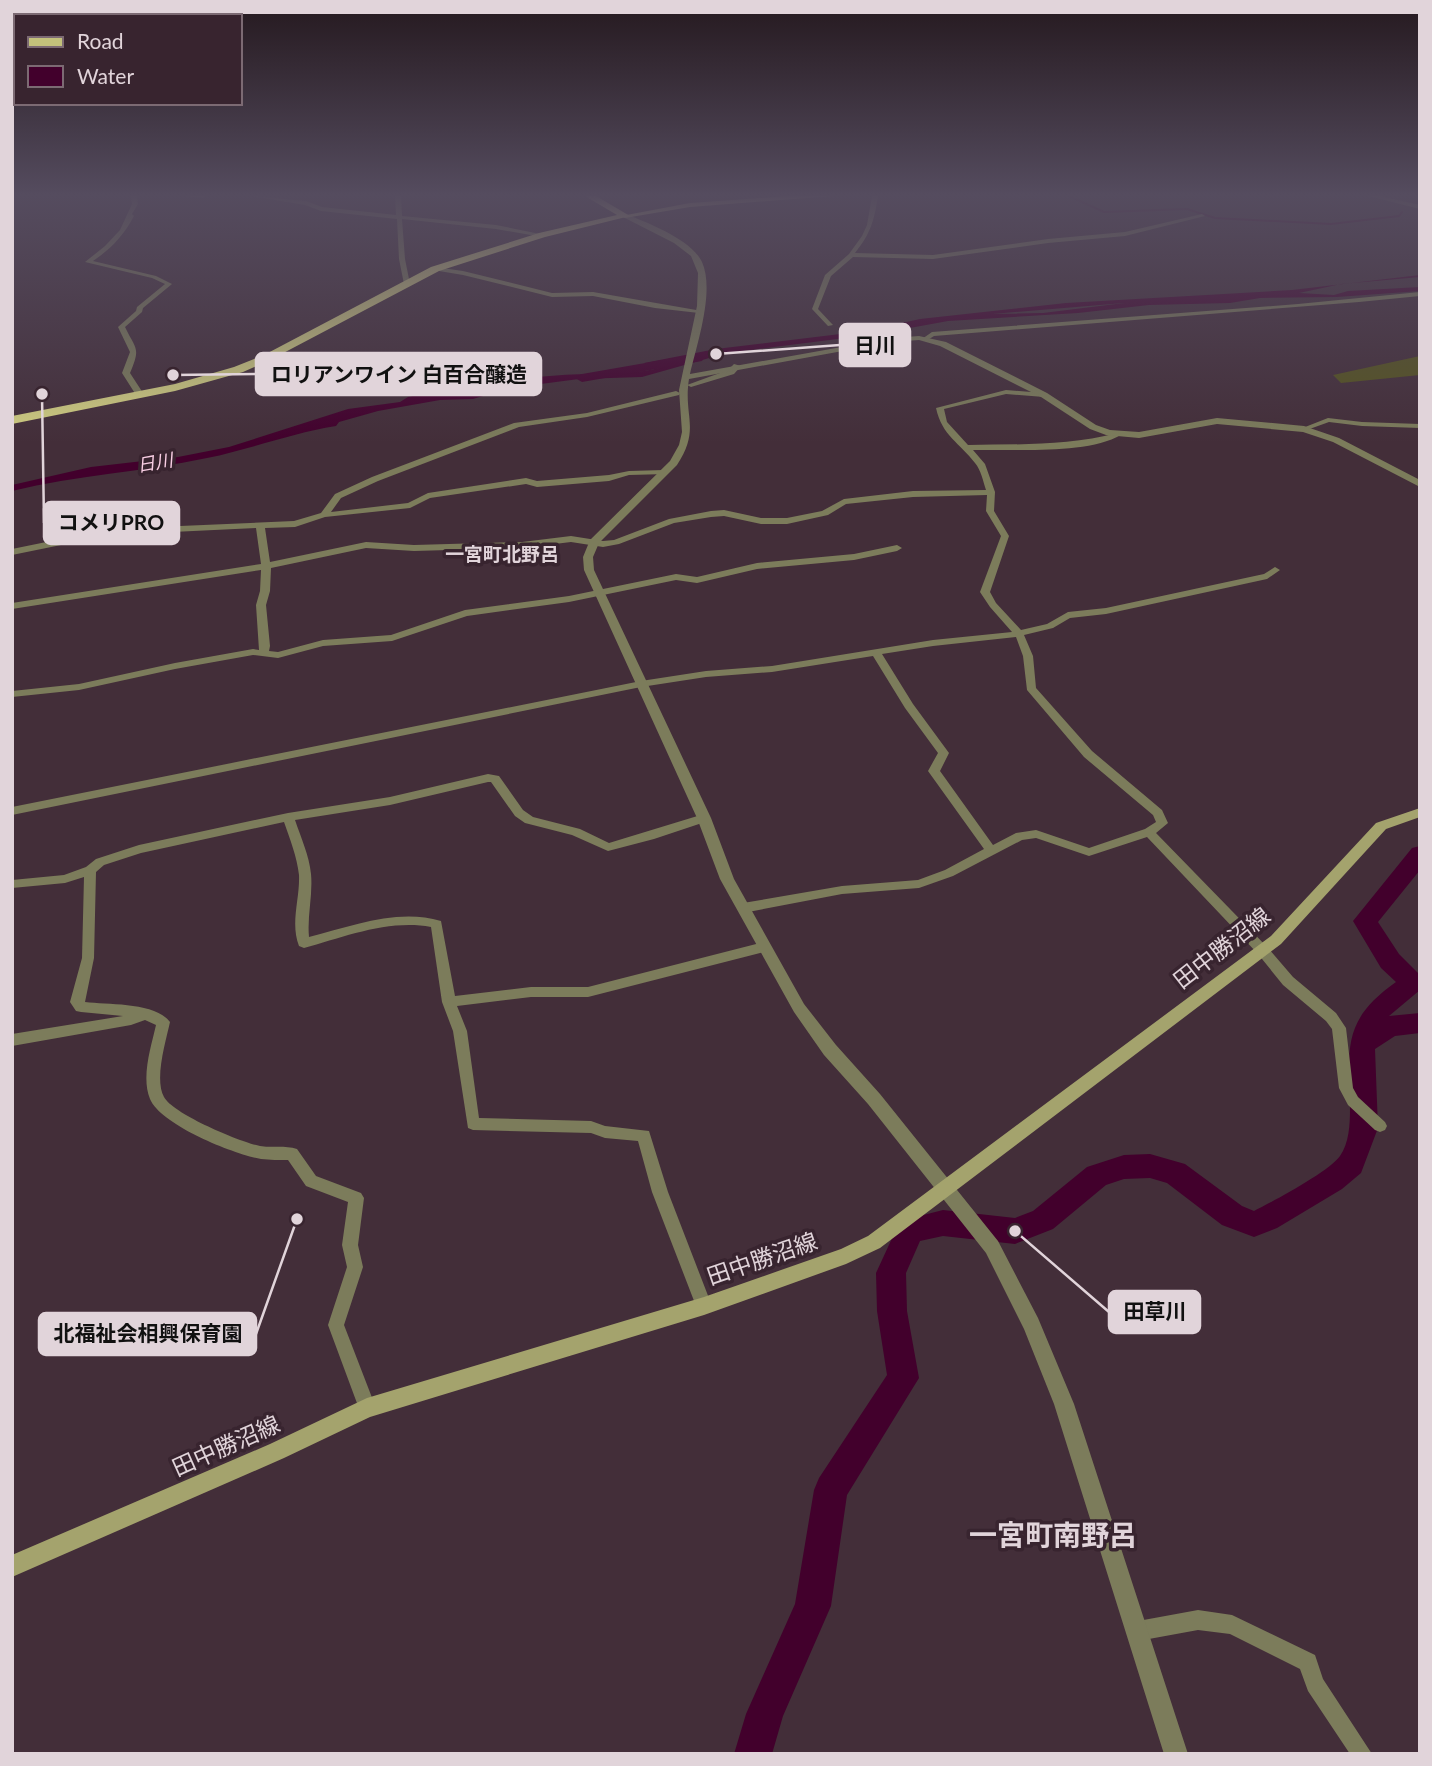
<svg xmlns="http://www.w3.org/2000/svg" width="1432" height="1766" font-family="Lato,'Noto Sans JP',sans-serif">
  <style>
    .green { fill: #55531f }
    .water { fill: #42002c; fill-rule: evenodd }
    .lines { fill: none; stroke-linecap: round; stroke-linejoin: round }
    .stream { stroke: #42002c; stroke-width: 2 }
    .river { fill: #42002c; fill-rule: evenodd }
    .minor { fill: #7c7c5b; fill-rule: evenodd }
    .tertiary { fill: #7c7c5b; fill-rule: evenodd }
    .secondary { fill: #a4a36d; fill-rule: evenodd }
    .primary { fill: #c3c17b; fill-rule: evenodd }
    .trunk { fill: #d1ce81; fill-rule: evenodd }
    .labels { text-anchor: middle; stroke-width: 7; stroke-linejoin: round; paint-order: stroke }
    .far-water-label { font-size: 18px; font-style: italic; fill: #f9cee4; stroke: #38242f }
    .far-quarter-label { font-size: 19px; font-weight: bold; fill: #e1d4da; stroke: #38242f }
    .near-street-label { font-size: 23px; fill: #e1d4da; stroke: #38242f }
    .near-quarter-label { font-size: 28px; font-weight: bold; fill: #e1d4da; stroke: #38242f }
    .leader { fill: none; stroke: #e1d4da; stroke-width: 2.5 }
    .callout-dot { fill: #e1d4da; stroke: #38242f; stroke-width: 2.5 }
    .callout { fill: #e1d4da; stroke: #e1d4da; stroke-width: 2.5 }
    .callout-label { font-size: 21px; text-anchor: middle; font-weight: bold; fill: #111 }
  </style>
  <rect width="100%" height="100%" fill="#432e39"/>
  <path class="green" d="M1420,356V375L1341,383L1333,375Z"/>
  <path class="water" d="M1420,275V277L1341,284L1299,293L1334,295L1348,291L1420,287V291L1337,297L1260,298L1230,303L1149,305L1078,313L948,321L877,334L727,353L642,377L579,379L510,388L473,399L440,400L378,411L339,422L336,426C292,433 251,449 207,458C142,472 77,475 12,491V485L91,467L178,457L229,447L348,409L400,402L408,397C466,384 526,376 585,374C616,372 645,375 675,363H644L716,349L865,331L920,319L1066,303L1292,290ZM1124,303L1043,313L992,314Z"/>
  <g class="lines">
    <path class="stream" d="M1069,196L1104,212L1187,209L1215,218L1331,224L1399,216L1402,212"/>
    <path class="river" d="M697,354L704,358L702,361L582,382L575,378L582,374Z
      M1420,846V870L1378,922L1399,954L1420,975V990L1389,1016L1420,1013V1033L1395,1036L1375,1049L1378,1128L1361,1173L1342,1189L1277,1228L1254,1237L1222,1225L1167,1183L1150,1178L1124,1179L1106,1185L1053,1229L1015,1244L943,1236L920,1241L906,1273L907,1311L919,1378L847,1495L831,1606L783,1716L772,1754H734L746,1714L795,1604L814,1490L819,1478L887,1375L877,1311L876,1273L900,1221L943,1210L1015,1218L1033,1211L1087,1167L1124,1155L1150,1154L1185,1164L1242,1206L1254,1211C1272,1202 1330,1171 1340,1156C1349,1143 1350,1125 1350,1109C1349,1048 1341,1021 1396,982L1381,968L1353,921L1412,848Z"/>
    <path class="minor" d="M131,196H137L138,204L132,214L134,216C124,235 111,249 93,261L156,276L172,284L143,308L142,312L125,327C136,350 141,347 130,373L143,393L139,395H136L122,373L130,352L118,327L136,311L137,307L165,284L152,278L85,262L105,246L120,230L132,204Z
      M184,196H206L203,198Z
      M251,196L306,201L322,207L396,215L395,196H401L402,216L496,225L545,235L542,237L496,229L402,219L405,259L410,284L407,286L404,284L399,259L397,219L321,211L305,205Z
      M872,196H878C874,221 871,233 855,253L933,255L1048,239L1125,232L1202,214L1205,216L1125,236L1048,243L933,259L853,257L831,276L818,309L833,325L828,326L812,309L825,275L849,254L862,236L867,225Z
      M435,267L463,271L552,293L593,292L702,311L699,313L655,308L593,296L552,297L463,275L433,270Z
      M1420,292V296L1359,302L934,336L926,341L922,339L932,332L1298,304Z
      M734,364L741,366L734,374L691,387L687,385L728,370Z
      M1006,390L1044,393L1048,395L1044,397L1006,394L944,409L947,422L968,445C1019,444 1068,446 1117,433L1121,435C1086,455 1013,449 973,450L985,464L995,492L994,511L1009,536L990,592L996,603L1021,630L1047,624L1068,612L1106,608L1264,574L1275,567L1280,570L1267,579L1106,614L1070,618L1053,628L1024,635L1033,656L1036,688L1092,751L1162,810L1168,823L1156,833L1268,948L1293,977L1336,1013L1346,1028L1353,1088L1358,1097L1385,1122L1387,1126L1385,1130L1380,1132L1375,1130L1348,1105L1339,1088L1332,1029L1326,1021L1283,985L1258,954L1147,837L1089,856L1036,838L1022,840L953,876L919,888L842,894L743,913L739,911L737,908L739,905L743,903L842,886L918,880L945,870L984,849L928,771L938,753L905,708L873,656L772,672L706,677L641,687L12,815V807L641,681L706,671L772,666L933,640L1012,632L990,607L980,592L1001,536L986,511L987,495L913,497L846,504L828,515L787,524H761L724,516L711,517L674,523L619,544L603,547L571,542L522,548L414,551L366,548L271,568L270,591L266,605L270,646L269,651L278,652L323,640L391,635L465,610L569,596L676,574L697,577L757,563L854,554L897,545L902,548L897,551L854,560L757,569L697,583L676,580L569,602L467,616L392,641L323,646L278,658L253,655L175,669L79,690L12,697V691L79,684L175,663L253,649L259,650L256,605L260,591L261,570L12,609V603L261,564L256,528L110,535L12,555V549L110,529L294,521L321,513L335,494L372,477L514,423L587,413L676,391L680,393L679,395L587,417L519,427L378,481L341,498L331,512L408,503L428,493L526,478L537,481L609,475L629,471L664,470L668,472L667,474L629,475L609,481L537,487L526,484L430,498L410,508L325,517L295,527L265,528L270,562L366,542L414,545L522,542L571,536L603,541L614,540L669,519L711,511L724,510L761,518H787L822,511L844,499L913,491L986,490C983,481 981,470 975,463C960,443 942,436 936,408ZM1016,637L1023,656L1027,690L1084,757L1153,815L1156,822L1145,829L1089,848L1036,830L1016,833L993,845L940,771L949,753L913,704L882,654L933,646Z
      M1328,418L1362,422L1420,424V428L1362,426L1329,422L1304,431L1300,429Z
      M488,774L499,776L523,810L533,817L580,829L609,843L704,814L710,818L708,821L654,839L608,851L572,835L525,823L515,816L491,782H488L390,805L295,820C301,838 309,855 311,874C313,895 307,916 309,937C352,926 398,908 441,921L455,996L531,987H588L764,942L769,944L770,947L769,950L764,952L588,997H531L457,1006L467,1031L479,1118L591,1121L605,1126L649,1131L668,1192L712,1306L710,1312L704,1314L698,1312L696,1306L652,1192L638,1141L605,1138L591,1133L473,1130L468,1128L453,1031L442,1002L431,927C389,919 344,937 304,948L299,946C290,923 300,899 299,875C297,857 290,839 284,822L141,853L104,865L96,872L94,958L85,1002C109,1005 155,1002 170,1022C166,1041 154,1079 164,1097C173,1114 240,1142 260,1146C272,1148 285,1145 297,1149L316,1176L361,1193L364,1198L358,1245L363,1267L344,1325L376,1408L373,1414L367,1417L361,1414L328,1325L347,1267L342,1245L348,1202L306,1186L288,1160C279,1160 270,1160 261,1159C233,1154 161,1125 150,1099C141,1077 151,1047 156,1025L145,1020L131,1025L12,1046V1034L123,1016L81,1012L76,1011L70,1002L82,958L84,877L65,883L12,888V880L64,875L86,867L96,859L139,845L288,813L390,797Z
      M1198,1610L1232,1615L1315,1655L1323,1679L1372,1754H1350L1308,1691L1300,1669L1230,1634L1198,1630L1138,1641L1131,1638L1128,1631L1131,1624L1138,1621Z"/>
    <path class="tertiary" d="M1368,196H1380L1420,205V209Z
      M625,214C647,222 692,240 702,262C715,291 697,344 690,374L892,338L919,336L946,342L1047,393L1096,425L1110,430L1139,432L1217,418L1304,426L1339,438L1420,480V487L1333,442L1303,432L1217,424L1139,438L1106,435L1090,429L1041,397L940,346L919,340L892,342L689,379C683,416 701,429 677,465L599,543L593,557L594,570L711,818L734,879L804,1004L836,1045L880,1094L998,1241L1038,1318L1074,1404L1188,1754H1164L1054,1404L1024,1329L986,1253L868,1104L824,1055L794,1012L720,879L697,818L584,570L583,557L590,540L670,461L679,445L682,432L679,390L697,306L698,273L691,256L674,243L623,217Z"/>
    <path class="secondary" d="M1420,808V817L1386,829L1281,944L880,1248L846,1264L704,1315L370,1417L284,1458L12,1577V1555L270,1444L367,1398L704,1297L841,1249L868,1236L1271,936L1376,823Z"/>
    <path class="primary" d="M790,196H832L690,207L625,218L621,216L690,203Z"/>
    <path class="trunk" d="M585,196H596L630,216L545,237L439,271L272,359L243,372L175,391L12,424V416L175,384L234,367L264,355L431,267L539,233L617,215Z"/>
  </g>
  <linearGradient id="sky" x2="0" y2="1"><stop stop-color="#25191f"/><stop offset="0.44" stop-color="#554c5f"/><stop offset="1" stop-color="#554c5f" stop-opacity="0"/></linearGradient>
  <rect width="1432" height="443" fill="url(#sky)"/>
  <g class="labels">
    <g class="far-water-label">
      <text transform="translate(155 463) rotate(-10)" y="6">日川</text>
    </g>
    <g class="far-quarter-label">
      <text x="502" y="561">一宮町北野呂</text>
    </g>
    <g class="near-street-label">
      <text transform="translate(1222 948) rotate(-38)" y="8">田中勝沼線</text>
      <text transform="translate(762 1259) rotate(-19)" y="8">田中勝沼線</text>
      <text transform="translate(226 1446) rotate(-24)" y="8">田中勝沼線</text>
    </g>
    <g class="near-quarter-label">
      <text x="1053" y="1545">一宮町南野呂</text>
    </g>
  </g>
  <path class="leader" d="M716 354L840 345M173 375L256 374M42 394L44 523M1015 1231L1109 1312M297 1219L256 1334"/>
  <g class="callout-dot">
    <circle cx="716" cy="354" r="7"/>
    <circle cx="173" cy="375" r="7"/>
    <circle cx="42" cy="394" r="7"/>
    <circle cx="1015" cy="1231" r="7"/>
    <circle cx="297" cy="1219" r="7"/>
  </g>
  <g class="callout">
    <rect x="840" y="324" width="70" height="42" rx="7"/>
    <rect x="256" y="353" width="285" height="42" rx="7"/>
    <rect x="44" y="502" width="135" height="42" rx="7"/>
    <rect x="1109" y="1291" width="91" height="42" rx="7"/>
    <rect x="39" y="1313" width="217" height="42" rx="7"/>
  </g>
  <g class="callout-label">
    <text x="875" y="353">日川</text>
    <text x="399" y="382">ロリアンワイン 白百合醸造</text>
    <text x="111" y="530">コメリPRO</text>
    <text x="1155" y="1319">田草川</text>
    <text x="148" y="1341">北福祉会相興保育園</text>
  </g>
  <rect width="1432" height="1766" fill="none" stroke="#e1d4da" stroke-width="28"/>
  <rect x="14" y="14" width="228" height="91" fill="#38242f" stroke="#7c6a73" stroke-width="2"/>
  <rect x="28" y="37" width="35" height="10" fill="#c3c17b" stroke="#7c6a73" stroke-width="2"/>
  <text x="77" y="49" font-size="21" fill="#e1d4da">Road</text>
  <rect x="28" y="66" width="35" height="21" fill="#42002c" stroke="#7c6a73" stroke-width="2"/>
  <text x="77" y="84" font-size="21" fill="#e1d4da">Water</text>
</svg>
